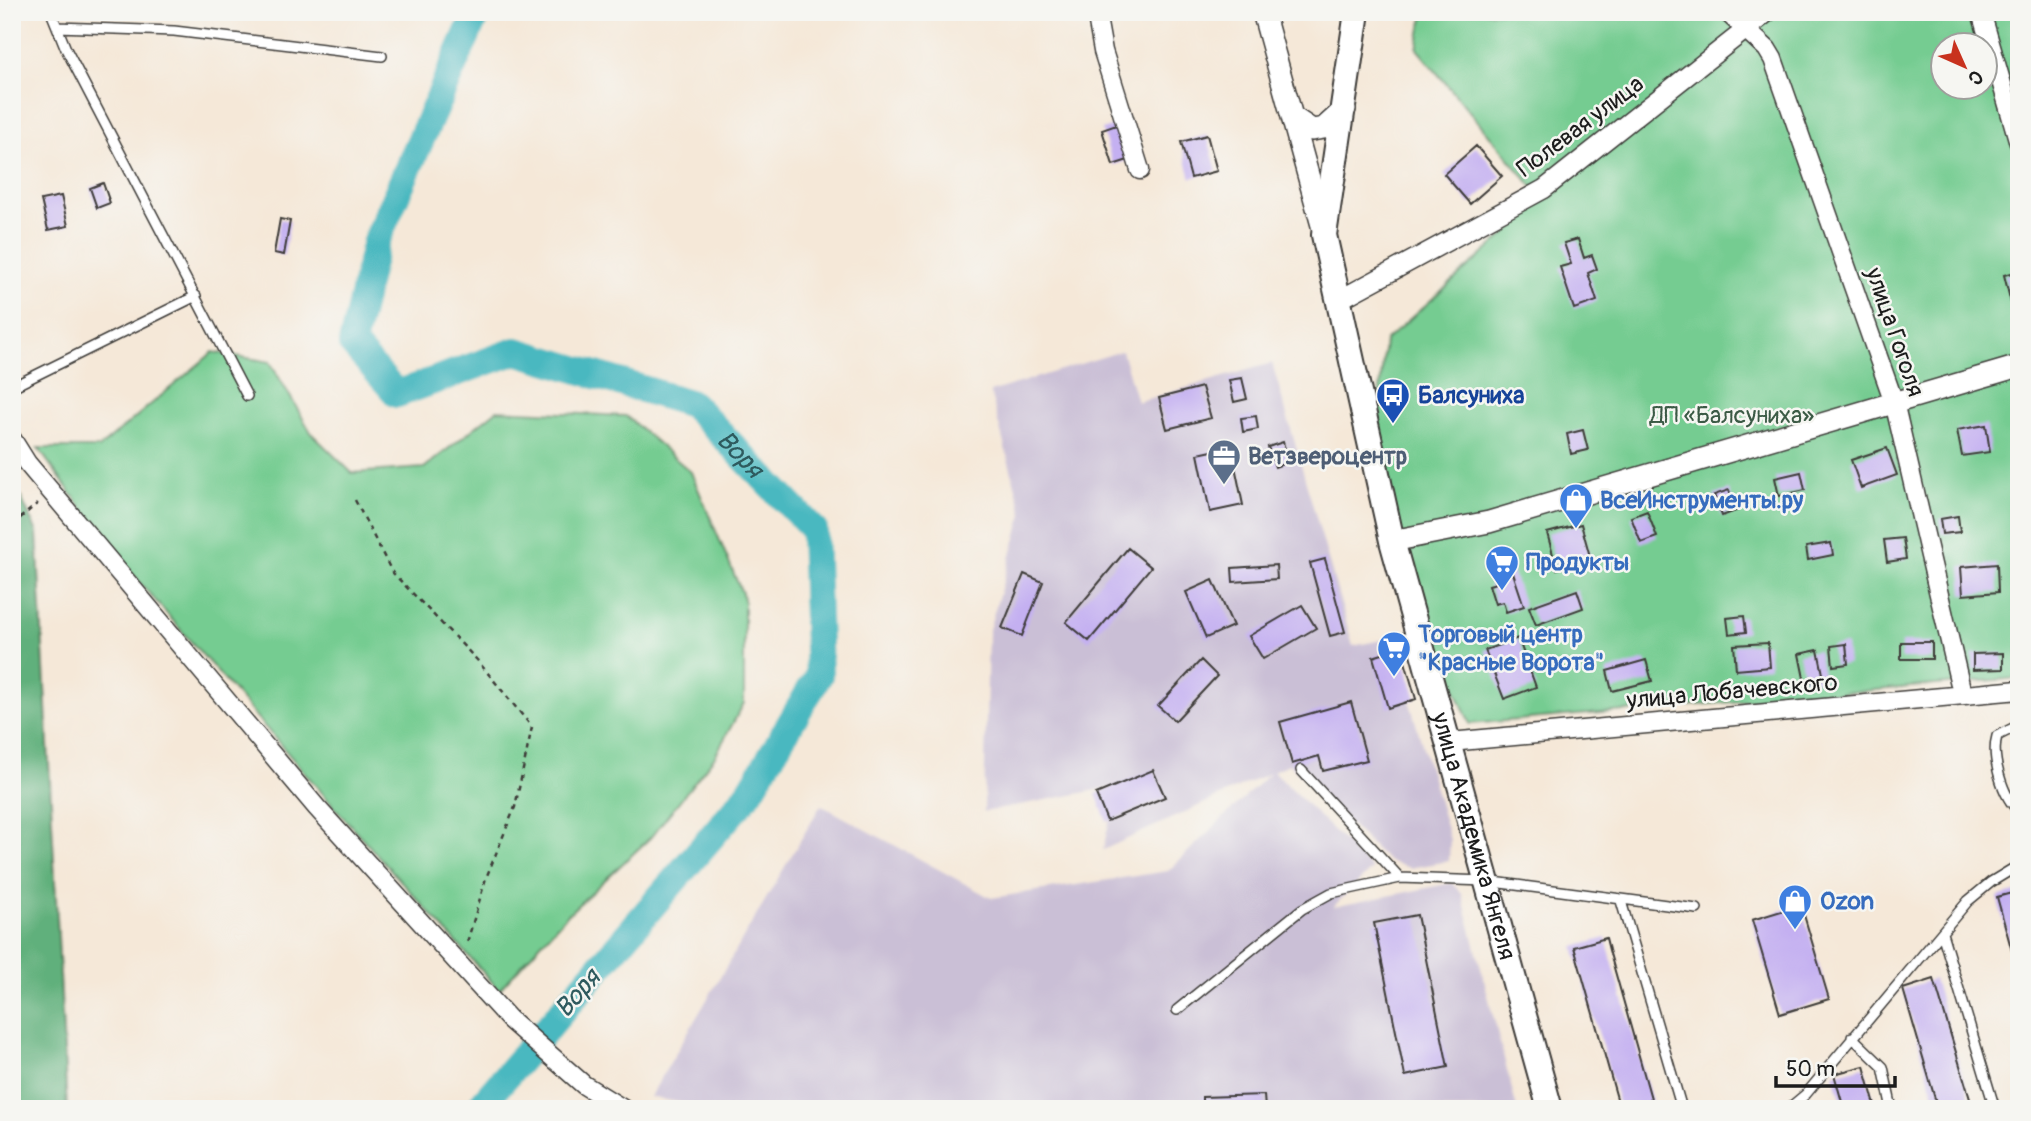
<svg xmlns="http://www.w3.org/2000/svg" width="2031" height="1121" font-family="Pangolin,sans-serif">
  <style>
    .industrial { fill: #cabfd6 }
    .green { fill: #75cc91; stroke: #487456; stroke-width: 2; fill-rule: evenodd }
    .forest { fill: #60b07b; stroke: #3e664c; stroke-width: 2 }
    .lines { fill: none; stroke-linecap: round; stroke-linejoin: round }
    .river { stroke: #49b8c0; stroke-width: 28 }
    .building { fill: #c4b0f1 }
    .service-casing { stroke: #3d3b38; stroke-width: 12 }
    .minor-casing { stroke: #3d3b38; stroke-width: 21 }
    .tertiary-casing { stroke: #3d3b38; stroke-width: 24 }
    .secondary-casing { stroke: #3d3b38; stroke-width: 28 }
    .path { stroke: #3d3b38; stroke-width: 2.5; stroke-dasharray: 5 5; stroke-linecap: butt }
    .service { stroke: #fff; stroke-width: 9 }
    .minor { stroke: #fff; stroke-width: 18 }
    .tertiary { stroke: #fff; stroke-width: 21 }
    .secondary { stroke: #fff; stroke-width: 24 }
    .labels { text-anchor: middle; stroke-width: 5; stroke-linejoin: round; paint-order: stroke }
    .street-label { font-size: 24px; fill: #1c1c1c; stroke: #f6f6f2 }
    .transit-label { font-size: 24px; font-weight: bold; fill: #164399; stroke: #f6f6f2; text-anchor: start }
    .park-label { font-size: 24px; fill: #3b5a45; stroke: #f6f6f2 }
    .service-label { font-size: 24px; font-weight: bold; fill: #4e5e75; stroke: #f6f6f2; text-anchor: start }
    .shop-label { font-size: 24px; font-weight: bold; fill: #366cbe; stroke: #f6f6f2; text-anchor: start }
    .water-label { font-size: 26px; font-style: italic; fill: #2e5a5e; stroke: #f6f6f2 }
  </style>
  <rect width="100%" height="100%" fill="#f6f6f2"/>
  <filter id="ink" filterUnits="userSpaceOnUse"><feTurbulence type="fractalNoise" baseFrequency=".0143" numOctaves="2"/><feDisplacementMap in="SourceGraphic" scale="14" xChannelSelector="R" yChannelSelector="G"/><feConvolveMatrix kernelMatrix="1 2 1 2 8 2 1 2 1" color-interpolation-filters="sRGB"/></filter>
  <filter id="wash" filterUnits="userSpaceOnUse"><feTurbulence type="fractalNoise" baseFrequency=".00686" numOctaves="4" result="noise"/><feDisplacementMap in="SourceGraphic" scale="28" xChannelSelector="R" yChannelSelector="G"/><feGaussianBlur stdDeviation="1.57" result="paint"/><feColorMatrix in="noise" values="0 0 0 0 0 0 0 0 0 0 0 0 0 0 0 0 0 1.4 0 .05"/><feComposite in="paint" operator="in"/></filter>
  <g filter="url(#wash)">
    <rect width="100%" height="100%" fill="#f5e8d8"/>
    <path class="industrial" d="M1122,351L1137,402L1272,363L1353,646L1391,638L1450,840L1449,861L1410,868L1388,861L1289,764L1273,771L1372,869L1333,907L1452,883L1462,894L1517,1109H715L650,1097L821,805L991,898L1168,871L1270,773L1103,850L1117,786L984,812L988,633L1023,514L990,392Z"/>
    <path class="green" d="M1424,12H2019V678L1470,724L1392,541L1373,457L1385,341L1544,200L1417,49ZM1944,46H1986V88H1944Z
      M213,352L270,362L312,434L352,473L424,468L497,410L626,416L691,472L744,598V703L715,756L650,838L564,918L499,990L344,818L120,560L38,448H99Z"/>
    <path class="forest" d="M12,478L37,532L67,1109H12Z"/>
    <g class="lines">
      <path class="river" id="s1" d="M477,12L376,241L352,344L397,394L516,351L692,404L814,530L819,675L749,793L478,1109"/>
    </g>
    <g id="blocks">
      <path class="building" d="M1122,123L1134,158L1113,165L1102,130Z
        M1207,135L1217,171L1191,178L1181,142Z
        M1476,146L1502,176L1470,204L1444,174Z
        M103,183L110,203L97,208L90,188Z
        M61,196L68,226L48,230L41,200Z
        M280,219L290,221L284,255L274,253Z
        M1578,239L1584,258L1592,255L1597,269L1588,273L1597,301L1574,309L1560,267L1571,264L1564,243Z
        M2019,271V318L2015,319L2004,275Z
        M1242,378L1247,399L1234,402L1229,380Z
        M1202,387L1211,418L1167,429L1159,398Z
        M1256,416L1258,429L1243,432L1241,418Z
        M1986,425L1990,452L1962,456L1957,430Z
        M1583,430L1588,450L1571,454L1567,434Z
        M1283,442L1289,462L1275,467L1268,447Z
        M1231,447L1243,505L1210,512L1198,454Z
        M1887,448L1897,475L1861,488L1851,460Z
        M1801,472L1805,490L1779,496L1775,478Z
        M1729,490L1736,511L1722,516L1714,495Z
        M1647,511L1657,537L1641,543L1631,517Z
        M1958,516L1960,532L1942,534L1940,519Z
        M1581,524L1591,560L1557,569L1547,533Z
        M1903,538L1906,559L1887,562L1884,540Z
        M1831,543L1833,555L1808,560L1806,547Z
        M1128,548L1151,567L1089,641L1066,622Z
        M1325,559L1345,632L1330,636L1310,563Z
        M1997,564L1998,592L1963,595L1961,567Z
        M1276,565L1277,579L1233,582L1232,568Z
        M1512,570L1524,606L1506,612L1503,602L1495,604L1489,585L1496,583L1494,576Z
        M1024,574L1043,582L1022,636L1002,628Z
        M1213,580L1233,626L1206,638L1186,592Z
        M1577,590L1583,608L1536,625L1529,607Z
        M1302,605L1316,628L1263,659L1249,636Z
        M1744,616L1746,632L1729,634L1727,618Z
        M1518,638L1536,687L1504,699L1485,650Z
        M1901,642H1932V659H1901Z
        M1768,643L1770,667L1736,670L1734,645Z
        M1846,644L1848,664L1833,666L1831,646Z
        M1401,648L1416,699L1388,708L1373,657Z
        M1818,650L1824,679L1805,683L1799,654Z
        M2003,653V669L1973,670V654Z
        M1201,660L1217,676L1175,721L1158,706Z
        M1646,660L1652,681L1612,691L1607,671Z
        M1351,702L1367,760L1323,771L1319,756L1292,764L1280,722Z
        M1153,770L1165,797L1107,821L1096,794Z
        M2019,891V973H2018L1997,897Z
        M1801,905L1829,999L1780,1014L1752,920Z
        M1417,915L1448,1067L1405,1076L1374,923Z
        M1606,938L1609,950L1654,1109H1620L1574,947Z
        M1934,979L1973,1109H1938L1903,989Z
        M1864,1066L1876,1109H1844L1834,1074Z
        M1264,1095L1265,1109H1202V1097Z"/>
    </g>
  </g>
  <g filter="url(#ink)">
    <use href="#blocks" fill-opacity="0" stroke="#3d3b38" stroke-width="2"/>
    <g class="lines">
      <g class="service-casing">
        <path id="service" d="M51,12L66,49L247,396
          M57,27L174,31L382,56
          M12,387L196,296
          M2019,725L1997,736C1991,756 2002,797 2019,811
          M1301,770L1400,878
          M1621,901L1682,1109
          M1942,933L1995,1109
          M1177,1010L1302,909L1331,893L1400,878L1486,881L1697,909
          M1852,1037L1883,1067L1892,1109
          M1788,1109L1806,1094L1968,901L1991,882L2019,865"/>
      </g>
      <g class="minor-casing">
        <path id="minor" d="M1096,12L1103,51L1140,170
          M1727,12L1767,49L1773,59L1894,402L1962,693
          M1981,12L2019,143
          M1337,301L1544,189L1768,12
          M12,439L27,463L317,808L509,1019L584,1085L623,1109
          M1450,742L2019,690"/>
      </g>
      <g class="tertiary-casing">
        <path id="tertiary" d="M1263,12L1323,229
          M1294,118L1312,130L1324,128L1345,109
          M1392,541L1489,522L2019,366"/>
      </g>
      <g class="secondary-casing">
        <g id="secondary">
          <path id="s2" d="M1357,12L1324,235L1392,541L1550,1109"/>
        </g>
      </g>
      <path class="path" d="M355,500L392,572L477,660L532,727L515,807L486,878L466,946
        M12,525L38,503"/>
      <use href="#service" class="service"/>
      <use href="#minor" class="minor"/>
      <use href="#tertiary" class="tertiary"/>
      <use href="#secondary" class="secondary"/>
    </g>
  </g>
  <defs>
    <g id="bus-pin" transform="scale(1.75)"><path d="M0 17L-7.5 6A9.5 9.5 0 1 1 7.5 6Z" fill="#1a4fb4" stroke="#f6f6f2"/><path d="M-5-6H5V4H4V6H2V4H-2V6H-4V4H-5ZM-3.5-4V0h7V-4ZM-3.5 1.2v1.5H-2V1.2ZM2 1.2v1.5H3.5V1.2Z" fill="#fff"/></g>
    <g id="office-pin" transform="scale(1.75)"><path d="M0 17L-7.5 6A9.5 9.5 0 1 1 7.5 6Z" fill="#5c6f8a" stroke="#f6f6f2"/><path d="M-6-3h4V-5.5h4V-3h4V5H-6ZM-1-4.5V-3h2v-1.5ZM-6 0V1H6V0Z" fill="#fff"/></g>
    <g id="shop-pin" transform="scale(1.75)"><path d="M0 17L-7.5 6A9.5 9.5 0 1 1 7.5 6Z" fill="#3f7fe0" stroke="#f6f6f2"/><path d="M-5-2.5h2.3a2.7 3.5 0 0 1 5.4 0H5L5.5 6h-11ZM-1.5-2.5h3a1.5 2.3 0 0 0-3 0Z" fill="#fff"/></g>
    <g id="supermarket-pin" transform="scale(1.75)"><path d="M0 17L-7.5 6A9.5 9.5 0 1 1 7.5 6Z" fill="#3f7fe0" stroke="#f6f6f2"/><path d="M-6-5.5h2.5l.6 2H6L4.5 2H-2.5L-4.4-4H-6ZM-1.5 3.2a1.3 1.3 0 1 0 .1 0ZM3 3.2a1.3 1.3 0 1 0 .1 0Z" fill="#fff"/></g>
  </defs>
  <g fill-rule="evenodd">
    <use href="#bus-pin" x="1393" y="395"/>
    <use href="#office-pin" x="1224" y="456"/>
    <use href="#shop-pin" x="1576" y="500"/>
    <use href="#supermarket-pin" x="1502" y="562"/>
    <use href="#supermarket-pin" x="1394" y="648"/>
    <use href="#shop-pin" x="1795" y="901"/>
  </g>
  <g class="labels">
    <g class="street-label">
      <text transform="translate(1580 126) rotate(-37)" y="8">Полевая улица</text>
      <text transform="translate(1895 332) rotate(71)" y="8">улица Гоголя</text>
      <text transform="translate(1732 691) rotate(-5)" y="8">улица Лобачевского</text>
      <text dy="8" stroke="none"><textPath href="#s2" startOffset="845">улица Академика Янгеля</textPath></text>
    </g>
    <g class="transit-label">
      <text x="1418" y="403">Балсуниха</text>
    </g>
    <g class="park-label">
      <text x="1732" y="423">ДП «Балсуниха»</text>
    </g>
    <g class="service-label">
      <text x="1248" y="464">Ветзвероцентр</text>
    </g>
    <g class="shop-label">
      <text x="1600" y="508">ВсеИнструменты.ру</text>
      <text x="1526" y="570">Продукты</text>
      <text x="1418" y="642">Торговый центр<tspan x="1418" dy="28">"Красные Ворота"</tspan></text>
      <text x="1820" y="909">Ozon</text>
    </g>
    <g class="water-label">
      <text dy="9" stroke="none"><textPath href="#s1" startOffset="803">Воря</textPath></text>
      <text transform="translate(577 993) rotate(-49)" y="9">Воря</text>
    </g>
  </g>
  <rect width="2031" height="1121" fill="none" stroke="#f6f6f2" stroke-width="42"/>
  <g transform="translate(1964 66) rotate(135)"><circle r="33" fill="#f6f6f2" stroke="#9f9f9c" stroke-width="2"/>
  <path d="M0-5L12 26L0 18L-12 26Z" fill="#c8321e"/>
  <text y="-10" font-size="19" font-weight="bold" text-anchor="middle" fill="#1c1c1c">С</text>
  </g>
  <path d="M1776 1076v10h119v-10" fill="none" stroke="#1c1c1c" stroke-width="3.5"/>
  <text x="1786" y="1076" font-size="21" fill="#1c1c1c" stroke="#f6f6f2" stroke-width="5" paint-order="stroke">50 m</text>
</svg>
